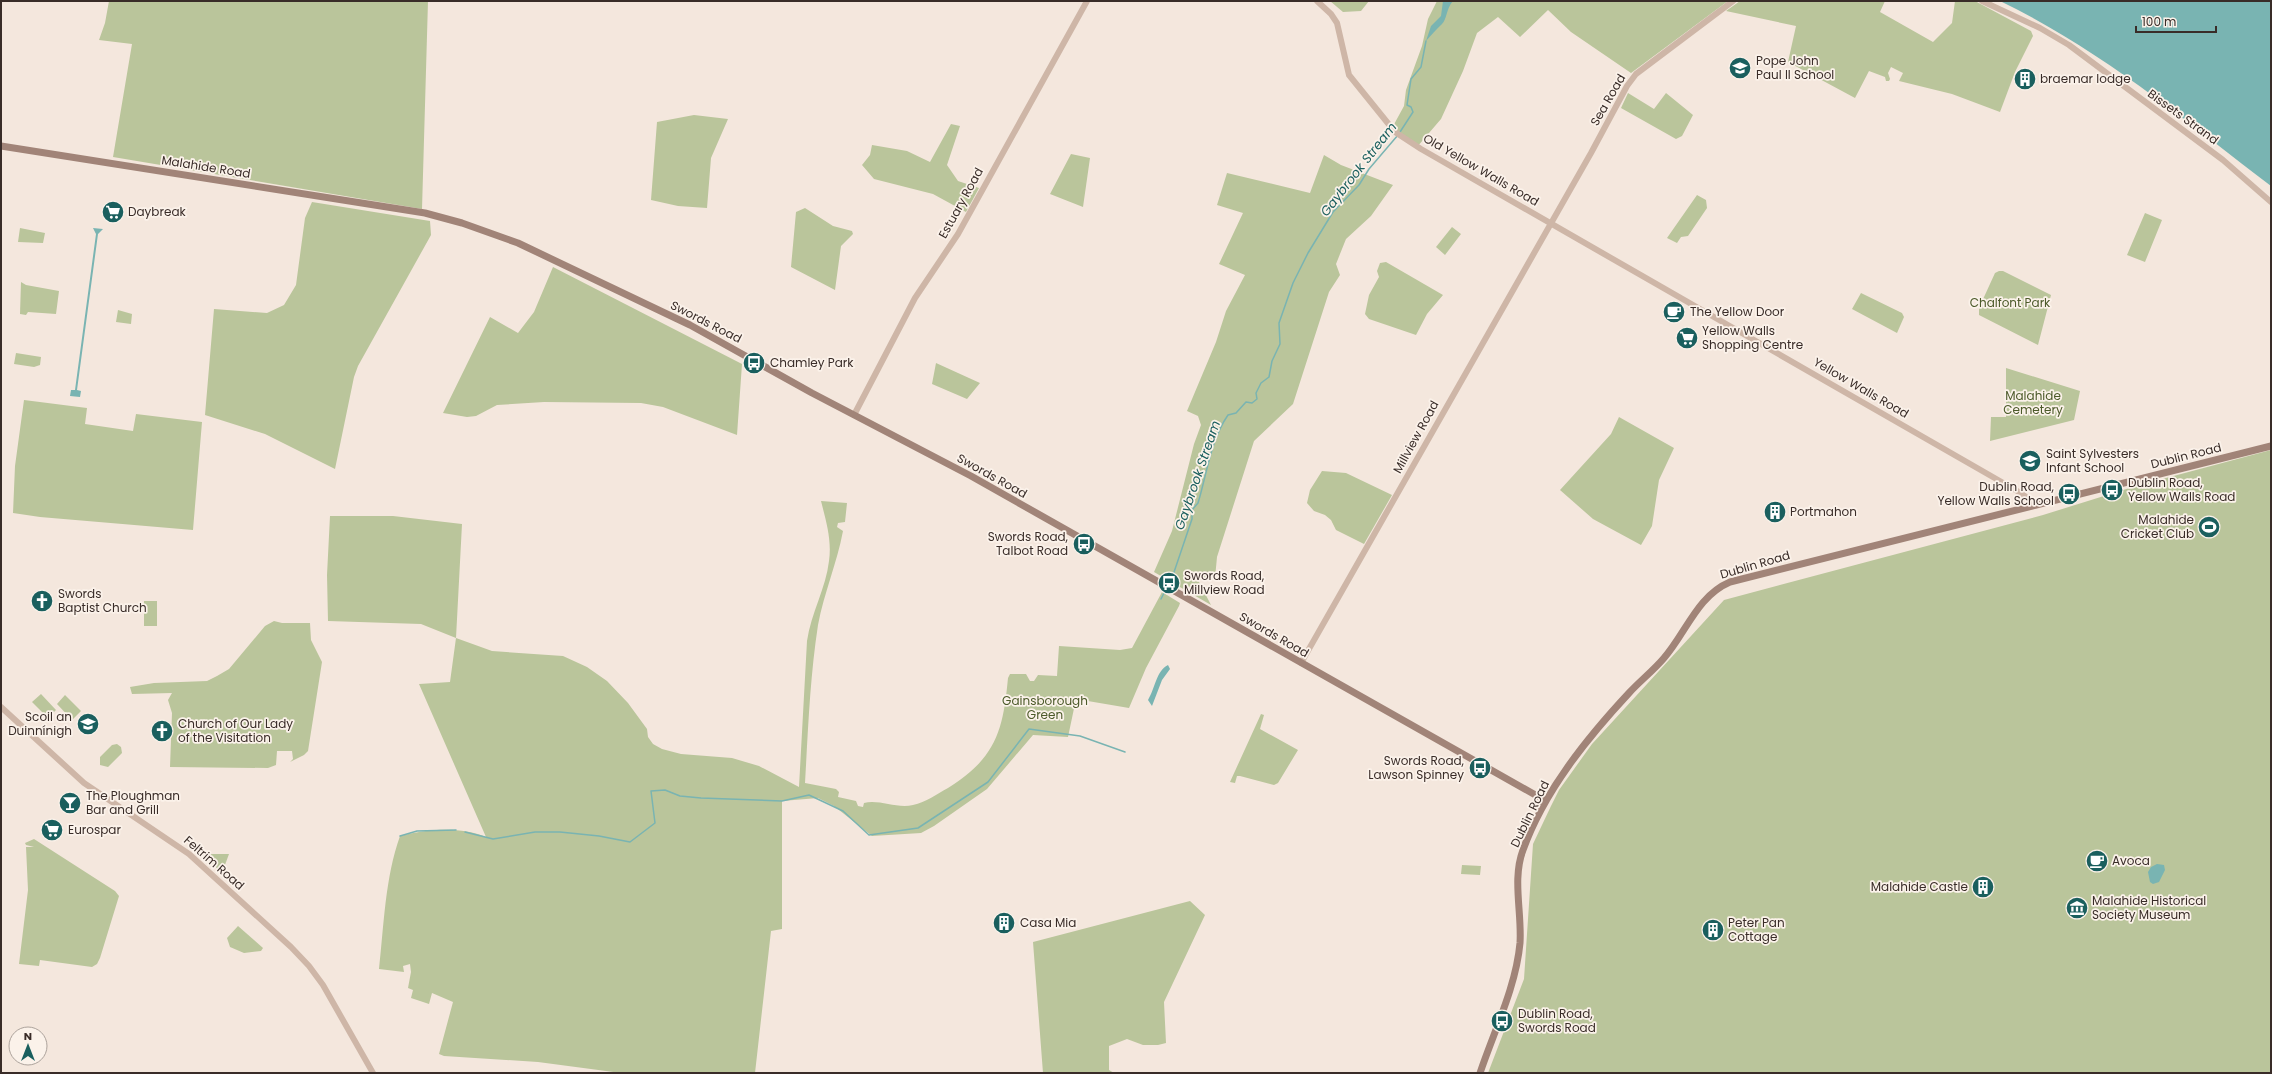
<svg xmlns="http://www.w3.org/2000/svg" width="2272" height="1074" font-family="Poppins,sans-serif">
  <style>
    .green { fill: #bac59b }
    .water { fill: #79b4b2 }
    .lines { fill: none; stroke-linecap: round; stroke-linejoin: round }
    .stream { stroke: #79b4b2; stroke-width: 1.5 }
    .tertiary { stroke: #ceb6a7; stroke-width: 6 }
    .secondary { stroke: #a18478; stroke-width: 7 }
    .labels { text-anchor: middle; stroke-width: 3.5; stroke-linejoin: round; paint-order: stroke }
    .poi-label { font-size: 12px; fill: #392c28; stroke: #fbf2ea; text-anchor: start }
    .street-label { font-size: 12px; fill: #392c28; stroke: #fbf2ea }
    .park-label { font-size: 12px; fill: #4c5a2a; stroke: #fbf2ea }
    .water-label { font-size: 13px; font-style: italic; fill: #1a5f5e; stroke: #fbf2ea }
  </style>
  <rect width="100%" height="100%" fill="#f4e7dd"/>
  <path class="green" d="M109,1H428L422,209L113,157L132,44L99,40L105,23Z
    M1330,1H1369L1361,11L1343,12Z
    M1437,1H1728L1631,73L1571,32L1548,10L1520,37L1498,17L1477,33L1463,71L1441,119L1417,147L1392,128L1404,106L1406,90L1422,46L1428,19Z
    M1740,1H1885L1880,12L1933,42L1952,23L1955,1H1975L2031,31L2033,36L2015,72L2000,112L1952,94L1899,81L1903,73L1891,67L1888,73L1890,79L1889,81H1886L1885,77L1869,71L1855,98L1788,62L1796,26L1726,11Z
    M1628,93L1654,109L1666,93L1693,115L1682,136L1676,139L1621,108Z
    M694,115L728,119L711,158L707,208L678,206L651,200L657,122Z
    M951,124L960,126L947,165L958,181L979,188L966,212L933,194L874,179L862,165L870,155L872,145L907,151L930,162Z
    M1071,154L1090,158L1083,207L1050,194Z
    M1324,155L1341,165L1393,185L1371,216L1346,239L1336,264L1340,275L1329,292L1293,404L1254,441L1217,557L1215,578L1198,580L1211,605L1154,572L1172,531L1194,444L1201,425L1198,416L1187,411L1216,342L1226,311L1245,275L1219,264L1243,213L1217,205L1227,173L1310,193Z
    M1697,195L1706,200L1707,208L1688,236L1681,237L1677,243L1667,238Z
    M312,202L430,221L431,235L358,366L354,377L335,469L265,434L205,415L214,309L267,313L284,305L296,285L305,218Z
    M805,208L833,226L852,231L853,234L841,246L835,290L791,267L796,212Z
    M2145,213L2162,220L2145,262L2127,255Z
    M1452,227L1461,234L1445,255L1436,247Z
    M20,228L45,233L43,243L18,242Z
    M1386,262L1443,295L1427,314L1416,335L1369,319L1365,314L1369,295L1379,277L1377,271L1380,263Z
    M553,267L742,364L737,435L663,407L641,403L544,402L497,405L476,416L467,417L443,413L490,317L518,333L534,312Z
    M1999,271H2003L2051,295L2038,345L1979,315V308L1995,273Z
    M21,282L26,285L59,291L56,314L28,312L26,315L20,314Z
    M1861,293L1902,313L1904,317L1897,333L1852,309Z
    M118,310L132,314L131,324L116,322Z
    M16,353L41,357L40,365L34,367L14,364Z
    M936,363L980,383L967,399L932,384Z
    M2006,368L2080,391L2074,420L1990,441L1991,417H2006Z
    M24,400L87,408L85,424L133,431L136,414L202,422L193,530L40,517L13,513L15,466Z
    M1619,417L1674,448L1659,480L1652,526L1641,545L1593,519L1560,490L1611,434Z
    M2271,450V1073H1488L1524,979L1533,844L1551,806L1559,790L1592,744L1724,600L2043,515L2136,486Z
    M1322,471L1346,473L1392,495L1364,544L1336,530L1331,520L1325,515L1314,511L1307,503L1310,490Z
    M821,501L847,503L845,522L838,523L837,527L843,531C837,563 824,593 818,625C810,677 808,731 805,783L836,789L839,792L838,797L856,801L858,806L863,807L864,803C879,799 897,809 913,805C926,802 937,794 948,788C996,758 1003,731 1008,678L1010,674H1026L1030,681H1034L1038,675L1057,676L1059,646L1120,650L1132,648L1162,592L1180,603L1179,606L1146,668L1129,708L1076,699L1068,737L1033,735L987,789L934,826L921,833L872,836L834,806L818,798L782,801V929L771,931L755,1073H621L538,1062L444,1056L439,1054L453,1002L432,993L429,1004L411,998L413,990L408,988L411,972L410,964L403,966L404,972L379,969C384,925 385,878 400,836C426,829 461,826 486,837L419,684L450,682L456,638L421,624L328,621L327,575L330,516H393L462,524L456,638L492,651L563,656L587,667L607,681L628,703L647,729L648,737L653,744L662,749L681,754L732,758L759,766L799,787L807,641C811,613 826,588 829,561C832,540 826,521 821,501Z
    M144,601H157V626H144Z
    M274,621L282,623H310L311,640L322,662L308,751L304,755L290,762L293,759L292,751H277L276,765L268,768L170,767L172,713L168,700L172,693L132,694L130,687L154,683L207,681L217,676L229,669L265,626Z
    M41,694L56,710L48,718L32,702Z
    M65,695L81,711L72,720L57,704Z
    M1261,714L1264,715L1260,729L1298,750L1278,783L1274,785L1240,776H1237L1235,783L1230,782Z
    M117,744L121,747L122,753L108,767L100,765V757L112,745Z
    M34,839L115,891L119,896L100,958L97,964L92,967L40,960L39,966L19,964L28,890L26,847H34L26,845L25,843Z
    M202,854H229L222,873Z
    M1462,865L1481,866L1480,875L1461,874Z
    M1190,901L1205,915L1164,1002L1166,1043L1158,1045H1143L1127,1039L1109,1046V1070L1114,1073H1043L1033,942Z
    M238,926L263,948L261,951L244,953L230,947L227,938Z"/>
  <path class="water" d="M1443,1H1453C1446,9 1447,19 1442,24C1436,30 1431,35 1426,41L1431,26L1441,16Z
    M2000,1H2271V186C2185,120 2098,48 2000,1Z
    M93,228L103,229L98,234L77,390L81,391L80,397L70,396L71,390H75L96,234Z
    M1168,665L1170,669L1162,680L1152,706L1148,700C1155,689 1156,671 1168,665Z
    M2157,864L2164,865L2165,870L2159,882L2153,884L2150,882L2148,872L2151,867Z"/>
  <g class="lines">
    <path class="stream" d="M1400,132L1413,112L1411,107L1407,105L1411,79L1421,67L1426,41
      M1171,581L1192,519V510L1198,503C1207,474 1210,441 1228,415L1236,413L1246,402L1252,403L1257,399L1256,393L1261,383L1269,377L1272,361L1280,344L1279,323L1293,283L1308,253L1333,212L1359,185L1369,169L1398,135
      M1161,599L1164,593
      M1029,729L1080,736L1125,752
      M465,832L493,839L535,832H560L599,836L630,842L655,823L651,791L665,790L680,796L701,798L782,801L809,795L843,811L869,835L918,828L988,782L1029,729
      M400,836L417,831L456,830"/>
    <path class="tertiary" d="M1317,1L1331,14L1337,23L1349,75L1395,132L1421,149L2019,492L2026,497L2031,506
      M1982,1L2040,28L2069,45L2223,160L2271,202
      M854,415L915,298L958,234L1087,1
      M1301,663L1591,153L1627,86L1636,74L1733,1
      M1,707L84,783L189,854L291,947L309,966L323,985L373,1073"/>
    <path class="secondary" d="M1,146L425,213L462,223L518,243L690,325L812,393L971,476L1546,801
      M1480,1073C1494,1031 1516,987 1520,943C1522,912 1512,879 1523,850C1544,791 1588,737 1629,693C1640,681 1653,671 1664,658C1686,633 1697,596 1730,582L2271,446"/>
  </g>
  <defs>
    <g id="school-disc" transform="scale(1.15)"><circle r="9.5" fill="#1a5f5e" stroke="#fbf2ea"/><path d="M0-5L7-2L0 1L-7-2ZM-4 1L0 2.5L4 1V4Q0 6-4 4Z" fill="#fff"/></g>
    <g id="building-disc" transform="scale(1.15)"><circle r="9.5" fill="#1a5f5e" stroke="#fbf2ea"/><path d="M-4-6H4V6H1V3H-1V6H-4ZM-2.5-4.3h1.7v1.8h-1.7ZM.8-4.3h1.7v1.8H.8ZM-2.5-1h1.7V.8h-1.7ZM.8-1h1.7V.8H.8Z" fill="#fff"/></g>
    <g id="supermarket-disc" transform="scale(1.15)"><circle r="9.5" fill="#1a5f5e" stroke="#fbf2ea"/><path d="M-6-5.5h2.5l.6 2H6L4.5 2H-2.5L-4.4-4H-6ZM-1.5 3.2a1.3 1.3 0 1 0 .1 0ZM3 3.2a1.3 1.3 0 1 0 .1 0Z" fill="#fff"/></g>
    <g id="cafe-disc" transform="scale(1.15)"><circle r="9.5" fill="#1a5f5e" stroke="#fbf2ea"/><path d="M-5.5-4.5H6V0H3Q3 3.5 0 3.5H-2.5Q-5.5 3.5-5.5 0ZM3-3.2v2h1.7v-2ZM-6 4.5H4V6H-6Z" fill="#fff"/></g>
    <g id="bus-disc" transform="scale(1.15)"><circle r="9.5" fill="#1a5f5e" stroke="#fbf2ea"/><path d="M-5-6H5V4H4V6H2V4H-2V6H-4V4H-5ZM-3.5-4V0h7V-4ZM-3.5 1.2v1.5H-2V1.2ZM2 1.2v1.5H3.5V1.2Z" fill="#fff"/></g>
    <g id="stadium-disc" transform="scale(1.15)"><circle r="9.5" fill="#1a5f5e" stroke="#fbf2ea"/><path d="M0-5a6.5 5 0 1 0 0 10a6.5 5 0 1 0 0-10ZM-3.5-1.8h7v3.6h-7Z" fill="#fff"/></g>
    <g id="church-disc" transform="scale(1.15)"><circle r="9.5" fill="#1a5f5e" stroke="#fbf2ea"/><path d="M-1.2-6h2.4v3.5h3.3v2.4h-3.3V6h-2.4V-.1h-3.3v-2.4h3.3Z" fill="#fff"/></g>
    <g id="bar-disc" transform="scale(1.15)"><circle r="9.5" fill="#1a5f5e" stroke="#fbf2ea"/><path d="M-6-5H6L.8 .8V4.5H3.5V6h-7V4.5H-.8V.8Z" fill="#fff"/></g>
    <g id="museum-disc" transform="scale(1.15)"><circle r="9.5" fill="#1a5f5e" stroke="#fbf2ea"/><path d="M0-6L6-3V-2H-6V-3ZM-5-1h2V3h-2ZM-1-1h2V3h-2ZM3-1h2V3H3ZM-6 4H6V6H-6Z" fill="#fff"/></g>
  </defs>
  <g fill-rule="evenodd">
    <use href="#school-disc" x="1740" y="68"/>
    <use href="#building-disc" x="2025" y="79"/>
    <use href="#supermarket-disc" x="113" y="212"/>
    <use href="#cafe-disc" x="1674" y="312"/>
    <use href="#supermarket-disc" x="1687" y="338"/>
    <use href="#bus-disc" x="754" y="363"/>
    <use href="#school-disc" x="2030" y="461"/>
    <use href="#bus-disc" x="2112" y="490"/>
    <use href="#bus-disc" x="2069" y="494"/>
    <use href="#building-disc" x="1775" y="512"/>
    <use href="#stadium-disc" x="2209" y="527"/>
    <use href="#bus-disc" x="1084" y="544"/>
    <use href="#bus-disc" x="1169" y="583"/>
    <use href="#church-disc" x="42" y="601"/>
    <use href="#school-disc" x="88" y="724"/>
    <use href="#church-disc" x="162" y="731"/>
    <use href="#bus-disc" x="1480" y="768"/>
    <use href="#bar-disc" x="70" y="803"/>
    <use href="#supermarket-disc" x="52" y="830"/>
    <use href="#cafe-disc" x="2097" y="861"/>
    <use href="#building-disc" x="1983" y="887"/>
    <use href="#museum-disc" x="2077" y="908"/>
    <use href="#building-disc" x="1004" y="923"/>
    <use href="#building-disc" x="1713" y="930"/>
    <use href="#bus-disc" x="1502" y="1021"/>
  </g>
  <g class="labels">
    <g class="poi-label">
      <text x="1756" y="65">Pope John<tspan x="1756" dy="14">Paul II School</tspan></text>
      <text x="2040" y="83">braemar lodge</text>
      <text x="128" y="216">Daybreak</text>
      <text x="1690" y="316">The Yellow Door</text>
      <text x="1702" y="335">Yellow Walls<tspan x="1702" dy="14">Shopping Centre</tspan></text>
      <text x="770" y="367">Chamley Park</text>
      <text x="2046" y="458">Saint Sylvesters<tspan x="2046" dy="14">Infant School</tspan></text>
      <text x="2128" y="487">Dublin Road,<tspan x="2128" dy="14">Yellow Walls Road</tspan></text>
      <text x="2054" y="491" text-anchor="end">Dublin Road,<tspan x="2054" dy="14">Yellow Walls School</tspan></text>
      <text x="1790" y="516">Portmahon</text>
      <text x="2194" y="524" text-anchor="end">Malahide<tspan x="2194" dy="14">Cricket Club</tspan></text>
      <text x="1068" y="541" text-anchor="end">Swords Road,<tspan x="1068" dy="14">Talbot Road</tspan></text>
      <text x="1184" y="580">Swords Road,<tspan x="1184" dy="14">Millview Road</tspan></text>
      <text x="58" y="598">Swords<tspan x="58" dy="14">Baptist Church</tspan></text>
      <text x="72" y="721" text-anchor="end">Scoil an<tspan x="72" dy="14">Duinnínigh</tspan></text>
      <text x="178" y="728">Church of Our Lady<tspan x="178" dy="14">of the Visitation</tspan></text>
      <text x="1464" y="765" text-anchor="end">Swords Road,<tspan x="1464" dy="14">Lawson Spinney</tspan></text>
      <text x="86" y="800">The Ploughman<tspan x="86" dy="14">Bar and Grill</tspan></text>
      <text x="68" y="834">Eurospar</text>
      <text x="2112" y="865">Avoca</text>
      <text x="1968" y="891" text-anchor="end">Malahide Castle</text>
      <text x="2092" y="905">Malahide Historical<tspan x="2092" dy="14">Society Museum</tspan></text>
      <text x="1020" y="927">Casa Mia</text>
      <text x="1728" y="927">Peter Pan<tspan x="1728" dy="14">Cottage</tspan></text>
      <text x="1518" y="1018">Dublin Road,<tspan x="1518" dy="14">Swords Road</tspan></text>
    </g>
    <g class="street-label">
      <text transform="translate(1608 100) rotate(-60)" y="4">Sea Road</text>
      <text transform="translate(2183 117) rotate(36)" y="4">Bissets Strand</text>
      <text transform="translate(206 167) rotate(9)" y="4">Malahide Road</text>
      <text transform="translate(1481 170) rotate(30)" y="4">Old Yellow Walls Road</text>
      <text transform="translate(961 203) rotate(-61)" y="4">Estuary Road</text>
      <text transform="translate(706 322) rotate(27)" y="4">Swords Road</text>
      <text transform="translate(1861 388) rotate(30)" y="4">Yellow Walls Road</text>
      <text transform="translate(1416 437) rotate(-61)" y="4">Millview Road</text>
      <text transform="translate(2186 456) rotate(-14)" y="4">Dublin Road</text>
      <text transform="translate(992 476) rotate(29)" y="4">Swords Road</text>
      <text transform="translate(1755 565) rotate(-16)" y="4">Dublin Road</text>
      <text transform="translate(1274 635) rotate(30)" y="4">Swords Road</text>
      <text transform="translate(1530 814) rotate(-64)" y="4">Dublin Road</text>
      <text transform="translate(214 863) rotate(41)" y="4">Feltrim Road</text>
    </g>
    <g class="park-label">
      <text x="2010" y="307">Chalfont Park</text>
      <text x="2033" y="400">Malahide<tspan x="2033" dy="14">Cemetery</tspan></text>
      <text x="1045" y="705">Gainsborough<tspan x="1045" dy="14">Green</tspan></text>
    </g>
    <g class="water-label">
      <text transform="translate(1358 169) rotate(-52)" y="5">Gaybrook Stream</text>
      <text transform="translate(1197 475) rotate(-71)" y="5">Gaybrook Stream</text>
    </g>
  </g>
  <rect width="2272" height="1074" fill="none" stroke="#392c28" stroke-width="4"/>
  <g transform="translate(28 1046)"><circle r="19" fill="#fbf2ea" stroke="#ada39c"/>
  <path d="M0-3L7 15L0 10L-7 15Z" fill="#1a5f5e"/>
  <text y="-6" font-size="11" font-weight="bold" text-anchor="middle" fill="#392c28">N</text>
  </g>
  <path d="M2136 26v6h80v-6" fill="none" stroke="#392c28" stroke-width="2"/>
  <text x="2142" y="26" font-size="12" fill="#392c28" stroke="#fbf2ea" stroke-width="3" paint-order="stroke">100 m</text>
</svg>
